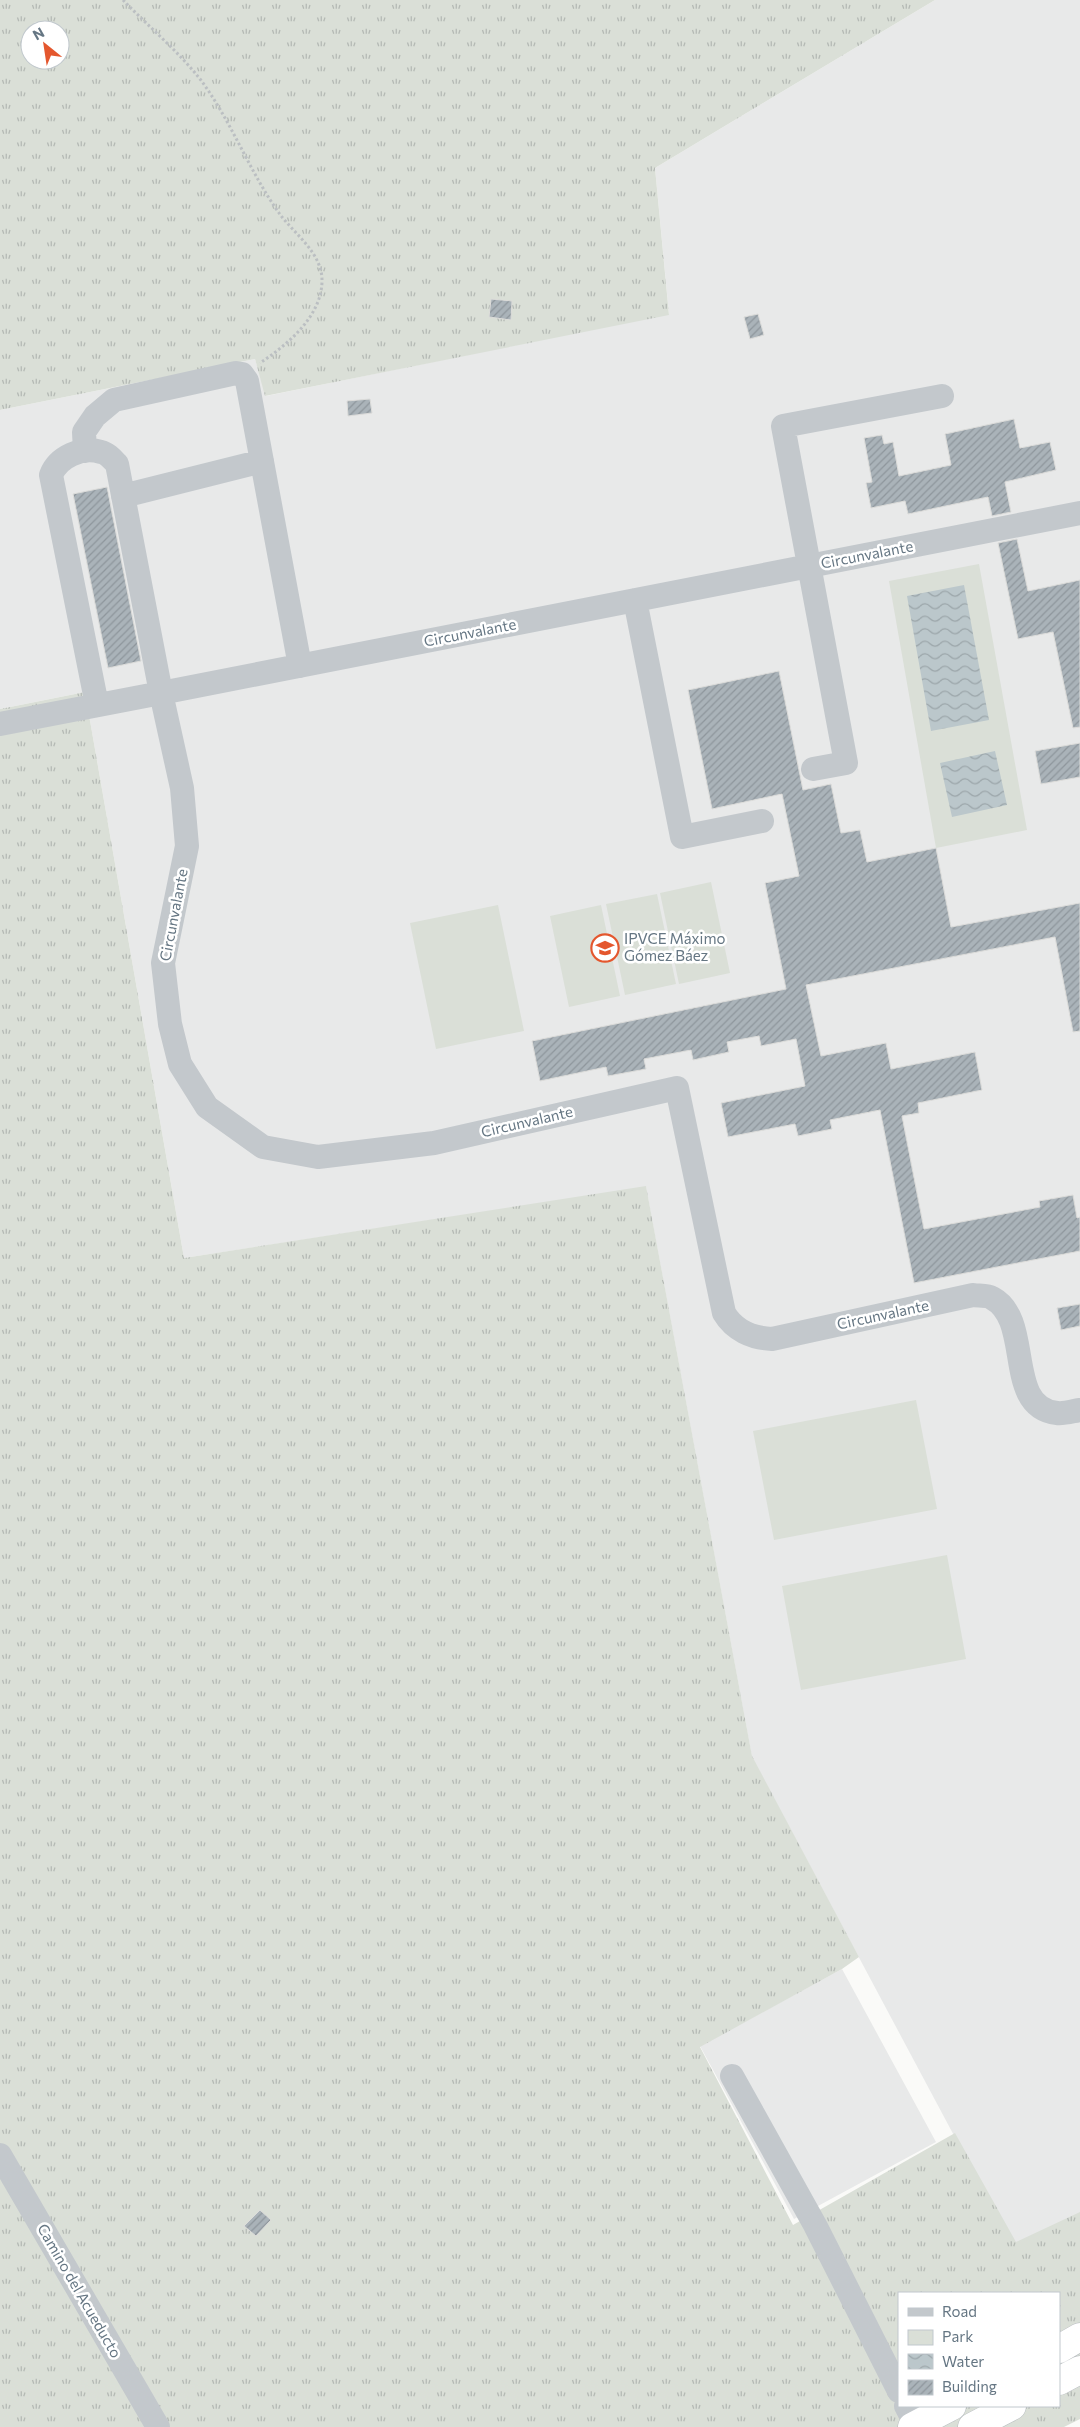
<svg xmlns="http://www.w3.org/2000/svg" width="1080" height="2427" font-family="Commissioner,sans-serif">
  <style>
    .built { fill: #e8e9e9 }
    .grass { fill: url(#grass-tufts); fill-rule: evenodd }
    .green { fill: #dadfd7 }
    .water { fill: url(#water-waves) }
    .building { fill: url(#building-hatch); stroke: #dcdcda }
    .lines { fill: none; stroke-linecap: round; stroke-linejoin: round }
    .highway-casing { stroke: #b4b9bd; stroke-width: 29 }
    .path { stroke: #bbbfc2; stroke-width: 3; stroke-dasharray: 2.5 2.5; stroke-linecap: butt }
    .minor { stroke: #c3c8cc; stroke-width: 24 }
    .highway { stroke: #fff; stroke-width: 28 }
    .labels { text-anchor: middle; stroke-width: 5; stroke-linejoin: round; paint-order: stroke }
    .street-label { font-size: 15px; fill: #657683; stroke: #fff }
    .poi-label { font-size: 15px; fill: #657683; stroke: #fff; text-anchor: start }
  </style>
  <defs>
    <pattern id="grass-tufts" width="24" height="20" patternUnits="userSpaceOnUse" patternTransform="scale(1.25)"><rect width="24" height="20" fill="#dadfd7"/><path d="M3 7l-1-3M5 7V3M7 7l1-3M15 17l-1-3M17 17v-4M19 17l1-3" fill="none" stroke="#b4b9b4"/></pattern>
    <pattern id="water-waves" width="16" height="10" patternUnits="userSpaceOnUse" patternTransform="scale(1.25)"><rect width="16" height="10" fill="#bbc7cb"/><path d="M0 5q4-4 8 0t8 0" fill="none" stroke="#9ca6aa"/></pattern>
    <pattern id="building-hatch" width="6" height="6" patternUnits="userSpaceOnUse" patternTransform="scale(1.25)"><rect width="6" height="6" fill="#aab3b9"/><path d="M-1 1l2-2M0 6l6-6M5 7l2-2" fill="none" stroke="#8e969c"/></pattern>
  </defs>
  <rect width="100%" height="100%" fill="#fafaf8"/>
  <path class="built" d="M935,0H1080V2216L1014,2248L752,1757L646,1187L184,1258L85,692L0,709V410L255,359L266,396L669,314L655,168Z
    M842,1969L936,2142L794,2219L700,2046Z"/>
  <path class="grass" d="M0,0H935L655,168L669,315L265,396L255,359L0,410ZM30,30H60V60H30Z
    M85,692L184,1258L646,1186L752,1756L859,1957L842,1969L700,2047L793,2225L955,2133L1016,2242L1080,2212V2419L1064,2427H0V709ZM899,2293H1059V2406H899Z"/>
  <path class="green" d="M979,564L1027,830L936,848L889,581Z
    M711,882L730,973L679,984L660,893Z
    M657,894L676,984L625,995L606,904Z
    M498,905L524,1031L436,1049L410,923Z
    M601,905L620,996L569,1007L550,916Z
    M916,1400L937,1509L774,1540L753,1431Z
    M947,1555L966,1659L801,1690L782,1586Z"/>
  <path class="water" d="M964,585L989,720L931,731L907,596Z
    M995,751L1007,805L952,817L940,763Z"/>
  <path class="building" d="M491,299L512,301L511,320L489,317Z
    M758,314L764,335L750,339L744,317Z
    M370,399L372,413L348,416L347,401Z
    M1014,419L1020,448L1050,442L1056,470L1005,482L1011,512L992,516L988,497L908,514L905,501L871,508L866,483L872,482L864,438L882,435L884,444L893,442L899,476L951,465L945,434Z
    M107,487L141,661L108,668L73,494Z
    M1017,539L1028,591L1080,580V727L1073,728L1053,632L1018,639L998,543Z
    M779,671L803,790L831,784L841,833L860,830L867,862L936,848L951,927L1080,903V1031L1073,1032L1055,937L806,985L821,1056L886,1043L891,1069L975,1052L982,1090L918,1103L919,1113L902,1116L924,1229L1040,1207L1039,1201L1073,1195L1077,1218L1080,1217V1251L914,1283L880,1110L830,1120L832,1129L798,1136L795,1124L728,1137L721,1103L805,1086L796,1039L761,1046L759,1036L727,1042L729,1052L693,1060L691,1050L644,1059L646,1069L608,1076L606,1067L540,1081L532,1041L786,989L765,883L799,876L782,794L712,809L688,690Z
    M1080,743V777L1041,784L1035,751Z
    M1080,1304V1326L1061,1330L1057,1308Z
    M260,2210L271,2220L256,2236L244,2226Z"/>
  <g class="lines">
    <g class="highway-casing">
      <path id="highway" d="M1059,2349L1080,2337
        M1059,2381L1080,2370
        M912,2427L952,2406
        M972,2427L1012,2406"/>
    </g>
    <path class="path" d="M123,0C148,26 178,51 200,79C231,120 249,171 279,213C294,234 323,253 322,282C321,317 287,345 260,363"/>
    <path class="minor" d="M85,451L84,432L95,416L114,400L236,373L242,374L247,381L300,666
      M123,496L262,461
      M1080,513L161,693L182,788L187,846L163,963L170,1024L180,1064L207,1107L263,1147L318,1157L434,1143L677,1088L724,1313C734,1330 752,1338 772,1339L973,1295C978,1296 987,1295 992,1298C1034,1320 1003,1407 1057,1413C1064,1414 1073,1411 1080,1410
      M635,600L682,837L762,821
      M0,724L161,693L117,464C113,460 107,453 101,452C82,446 58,457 51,475L97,705
      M813,769L846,763L783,426L942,396
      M732,2076L815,2225L899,2391
      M0,2155L158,2427
      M906,2406L916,2425"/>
    <use href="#highway" class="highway"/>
  </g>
  <defs>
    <g id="school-ring" transform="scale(1.4375)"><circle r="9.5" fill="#fff" stroke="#e4572e" stroke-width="1.5"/><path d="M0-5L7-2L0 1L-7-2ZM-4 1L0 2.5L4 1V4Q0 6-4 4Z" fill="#e4572e"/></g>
  </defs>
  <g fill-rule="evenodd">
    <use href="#school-ring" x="605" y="948"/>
  </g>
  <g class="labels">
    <g class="street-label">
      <text transform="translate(867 555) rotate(-11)" y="5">Circunvalante</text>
      <text transform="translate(470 633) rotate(-11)" y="5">Circunvalante</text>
      <text transform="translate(174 915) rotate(-79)" y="5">Circunvalante</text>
      <text transform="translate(527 1122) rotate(-13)" y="5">Circunvalante</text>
      <text transform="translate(883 1315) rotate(-12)" y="5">Circunvalante</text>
      <text transform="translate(79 2291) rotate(60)" y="5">Camino del Acueducto</text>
    </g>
    <g class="poi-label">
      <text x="624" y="944">IPVCE Máximo<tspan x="624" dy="17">Gómez Báez</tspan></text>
    </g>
  </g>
  <rect x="898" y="2292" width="162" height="115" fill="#ffffff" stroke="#c1c8cd"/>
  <rect x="908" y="2308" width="25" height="8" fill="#c3c8cc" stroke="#c1c8cd"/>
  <text x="942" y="2317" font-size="15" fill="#657683">Road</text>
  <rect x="908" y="2330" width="25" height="15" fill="#dadfd7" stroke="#c1c8cd"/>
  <text x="942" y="2342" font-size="15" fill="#657683">Park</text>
  <rect x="908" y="2354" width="25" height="15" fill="url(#water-waves)" stroke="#c1c8cd"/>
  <text x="942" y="2367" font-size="15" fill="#657683">Water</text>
  <rect x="908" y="2380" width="25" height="15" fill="url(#building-hatch)" stroke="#c1c8cd"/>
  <text x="942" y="2392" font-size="15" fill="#657683">Building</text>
  <g transform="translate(45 45) rotate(330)"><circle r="24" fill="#ffffff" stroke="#c1c8cd"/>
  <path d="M0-4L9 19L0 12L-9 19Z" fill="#e4572e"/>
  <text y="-8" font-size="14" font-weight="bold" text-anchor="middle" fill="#657683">N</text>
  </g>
</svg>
